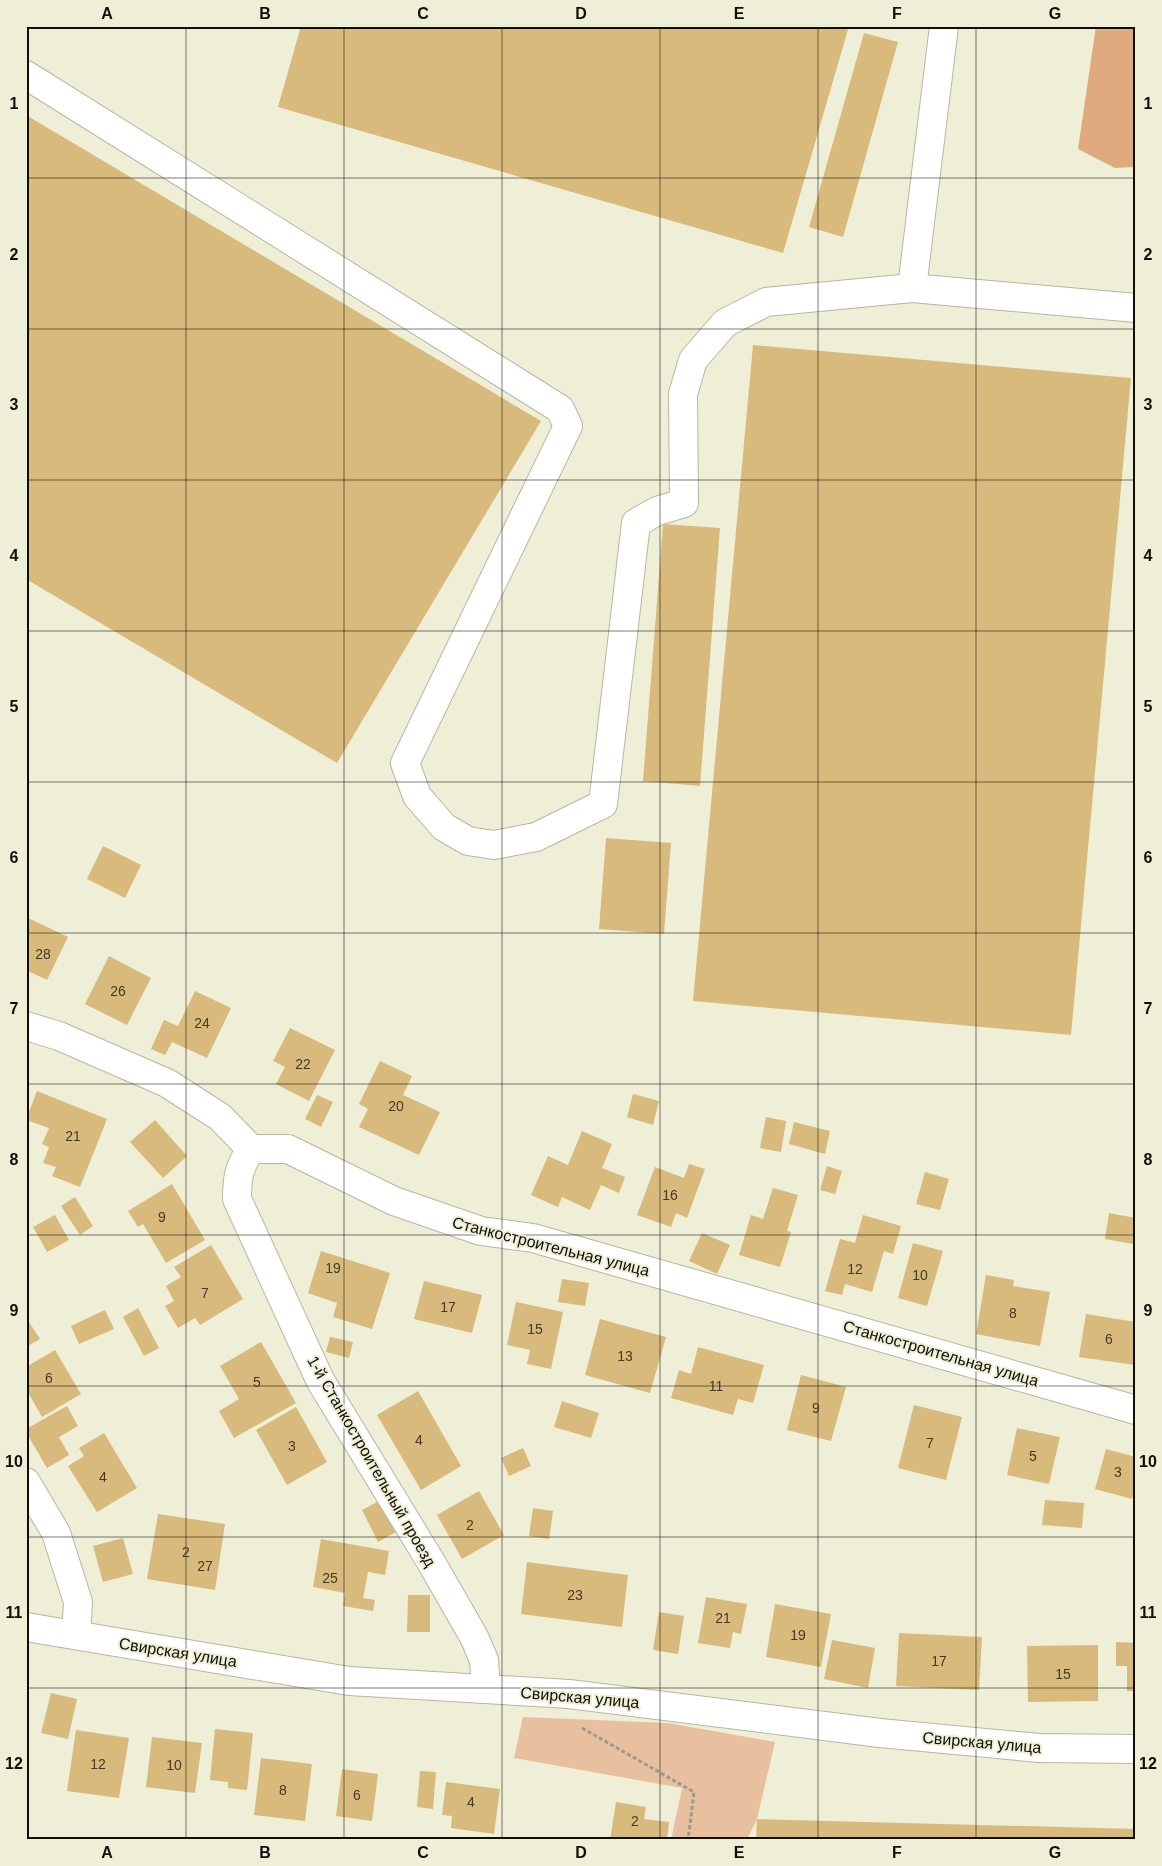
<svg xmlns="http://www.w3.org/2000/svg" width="1162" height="1866" font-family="Helvetica,sans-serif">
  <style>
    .green { fill: #e8c09f }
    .forest { fill: #dfab7e }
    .building { fill: #d8ba7d }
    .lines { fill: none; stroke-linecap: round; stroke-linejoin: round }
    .minor-casing { stroke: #b7b7a1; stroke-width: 30 }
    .path { stroke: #9c9b8a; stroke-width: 3; stroke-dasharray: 4 2.5; stroke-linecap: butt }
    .minor { stroke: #fff; stroke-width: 28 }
    .grid { fill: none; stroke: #0f0f07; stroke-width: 1; stroke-opacity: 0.55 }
    .labels { text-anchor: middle; stroke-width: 4; stroke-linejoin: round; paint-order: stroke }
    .number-label { font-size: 14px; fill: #413a24 }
    .street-label { font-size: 16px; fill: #0f0f07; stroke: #efeed7 }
    .neatline { fill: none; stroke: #0f0f07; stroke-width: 2 }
    .grid-label { font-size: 16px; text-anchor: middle; font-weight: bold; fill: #0f0f07 }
  </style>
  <rect width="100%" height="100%" fill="#efeed7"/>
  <path class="green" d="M523,1717L668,1723L775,1742L757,1819L747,1840H671L682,1788L514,1758Z"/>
  <path class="forest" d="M1096,26H1136V146L1133,167L1115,168L1078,149Z"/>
  <path class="building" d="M301,26H849L783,253L278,107Z
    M864,33L898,42L843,237L809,227Z
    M26,115L541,421L337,763L26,579Z
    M753,345L1131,378L1071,1035L693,1001Z
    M663,524L720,528L700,786L643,781Z
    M606,838L671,843L664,934L599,929Z
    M103,846L141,865L125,898L87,879Z
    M26,917L68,937L47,980L26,970Z
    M109,956L151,978L127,1025L85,1004Z
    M195,991L231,1008L207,1058L172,1042L165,1055L151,1049L164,1020L178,1026Z
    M290,1028L335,1050L309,1101L276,1084L285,1067L273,1061Z
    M380,1061L412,1076L403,1095L440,1112L419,1155L359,1127L368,1109L359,1104Z
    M37,1091L107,1119L80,1187L52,1176L56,1167L43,1163L49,1147L42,1144L49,1128L26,1120Z
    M633,1094L659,1101L653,1125L627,1117Z
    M317,1095L333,1102L321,1127L305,1119Z
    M766,1117L786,1121L781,1152L760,1148Z
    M155,1120L187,1156L163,1178L130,1142Z
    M794,1122L830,1131L825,1154L789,1144Z
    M582,1131L612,1144L602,1168L625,1177L619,1193L601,1185L590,1210L562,1197L558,1207L531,1195L548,1156L568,1165Z
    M689,1164L705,1169L687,1218L676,1213L671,1227L637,1215L655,1167L684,1178Z
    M827,1166L842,1171L835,1194L820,1190Z
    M925,1172L949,1179L940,1210L916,1204Z
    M172,1184L205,1240L166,1263L143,1224L138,1227L128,1211Z
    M773,1188L798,1195L787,1231L791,1232L780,1267L739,1255L751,1215L763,1219Z
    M75,1197L93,1226L80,1235L61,1206Z
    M1109,1213L1136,1218L1133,1244L1105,1239Z
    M55,1215L69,1240L47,1252L33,1227Z
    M863,1215L901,1226L893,1254L884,1251L872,1292L845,1284L842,1295L825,1291L840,1239L855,1243Z
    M702,1233L730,1245L717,1274L689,1261Z
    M913,1243L943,1251L927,1306L898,1298Z
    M211,1245L243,1299L200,1325L195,1318L178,1328L165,1306L174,1301L166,1286L181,1277L174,1267Z
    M321,1251L390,1273L372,1329L333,1317L337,1303L308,1293Z
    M986,1275L1014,1280L1013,1286L1050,1292L1040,1346L976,1334Z
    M562,1279L589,1283L585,1306L558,1302Z
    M424,1281L482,1295L472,1333L414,1319Z
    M516,1302L563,1312L551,1369L527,1364L530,1350L507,1345Z
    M138,1308L159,1348L144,1356L123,1317Z
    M105,1310L114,1329L79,1344L71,1326Z
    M1086,1314L1136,1322L1135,1365L1079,1357Z
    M600,1319L666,1337L650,1393L585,1375Z
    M29,1322L40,1339L26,1347V1324Z
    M330,1337L353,1342L349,1358L326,1352Z
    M261,1342L296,1403L234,1438L219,1411L239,1399L220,1366Z
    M698,1347L764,1365L753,1403L738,1399L733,1415L671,1398L679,1370L691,1374Z
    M55,1350L81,1394L42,1417L26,1389V1367Z
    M801,1375L846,1387L831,1441L787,1430Z
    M418,1391L461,1466L421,1490L377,1415Z
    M562,1401L599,1413L591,1438L554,1427Z
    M914,1405L962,1417L946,1480L898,1468Z
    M67,1406L78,1426L59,1437L69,1455L47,1468L26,1432V1429Z
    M296,1407L327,1462L287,1485L256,1430Z
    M1017,1428L1060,1437L1049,1484L1007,1475Z
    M104,1433L137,1488L97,1512L68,1466L84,1456L79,1448Z
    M523,1448L531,1466L509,1476L501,1458Z
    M1106,1449L1136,1457V1487L1132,1499L1095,1489Z
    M479,1491L504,1535L462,1559L437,1515Z
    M1045,1500L1084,1503L1082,1528L1042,1525Z
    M379,1501L396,1532L378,1542L362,1510Z
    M533,1508L553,1511L549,1539L529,1536Z
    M158,1514L225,1524L215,1590L147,1579Z
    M123,1538L133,1574L103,1582L93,1546Z
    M321,1539L389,1551L385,1575L368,1572L363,1598L375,1600L373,1611L343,1606L345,1593L313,1587Z
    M527,1562L628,1575L622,1627L521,1614Z
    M408,1595H430V1632H407Z
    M706,1597L747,1604L741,1634L733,1632L730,1648L698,1643Z
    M775,1604L831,1614L821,1667L766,1657Z
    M659,1612L684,1616L678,1654L653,1650Z
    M899,1633L982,1637L979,1690L896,1686Z
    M832,1640L875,1648L868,1688L824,1679Z
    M1116,1642L1136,1643V1691H1127V1666H1116Z
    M1098,1645V1701L1028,1702L1027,1646Z
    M51,1693L77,1699L68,1739L41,1733Z
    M215,1729L253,1733L247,1790L228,1788V1782L210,1780Z
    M76,1730L129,1738L119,1798L67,1791Z
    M152,1737L202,1743L195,1793L146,1787Z
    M261,1758L312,1764L305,1821L254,1815Z
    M342,1769L378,1774L372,1821L336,1816Z
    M420,1771L436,1772L433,1809L417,1807Z
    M446,1782L500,1789L494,1834L451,1828L452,1816L442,1815Z
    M616,1802L646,1807L644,1819L669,1822L667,1840H610Z
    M757,1819L1136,1829V1840H756Z"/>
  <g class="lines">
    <g class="minor-casing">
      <path id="minor" d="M26,75L560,409L568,426L405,763L417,796L444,827L468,841L494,845L536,837L603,804L636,523L657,511L684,503L683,394L693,360L725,323L766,302L912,288L1136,308
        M912,288L944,26
        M26,1026L59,1036L167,1083L220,1117L251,1149H288L394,1201L481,1231L533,1238L1136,1410
        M251,1149C239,1167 237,1177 237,1199L320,1380L431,1562L474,1637L484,1660L486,1689
        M26,1482L56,1533L78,1602L76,1635
        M26,1627L349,1681L569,1694L880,1733L1039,1748L1136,1749"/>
    </g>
    <path class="path" d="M582,1728L694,1792L688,1840"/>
    <use href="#minor" class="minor"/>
  </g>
  <path class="grid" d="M186,26V1840M344,26V1840M502,26V1840M660,26V1840M818,26V1840M976,26V1840M26,178H1136M26,329H1136M26,480H1136M26,631H1136M26,782H1136M26,933H1136M26,1084H1136M26,1235H1136M26,1386H1136M26,1537H1136M26,1688H1136"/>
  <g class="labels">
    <g class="number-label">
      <text x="43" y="959">28</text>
      <text x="118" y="996">26</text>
      <text x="202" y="1028">24</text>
      <text x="303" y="1069">22</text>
      <text x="396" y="1111">20</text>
      <text x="73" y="1141">21</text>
      <text x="670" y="1200">16</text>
      <text x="162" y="1222">9</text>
      <text x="333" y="1273">19</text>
      <text x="855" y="1274">12</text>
      <text x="920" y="1280">10</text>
      <text x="205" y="1298">7</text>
      <text x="448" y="1312">17</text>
      <text x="1013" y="1318">8</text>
      <text x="535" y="1334">15</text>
      <text x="1109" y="1344">6</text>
      <text x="625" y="1361">13</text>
      <text x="49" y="1383">6</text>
      <text x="257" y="1387">5</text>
      <text x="716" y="1391">11</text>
      <text x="816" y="1413">9</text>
      <text x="419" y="1445">4</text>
      <text x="930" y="1448">7</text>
      <text x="292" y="1451">3</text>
      <text x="1033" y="1461">5</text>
      <text x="1118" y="1477">3</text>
      <text x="103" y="1482">4</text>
      <text x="470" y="1530">2</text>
      <text x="186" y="1557">2</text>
      <text x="205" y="1571">27</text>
      <text x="330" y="1583">25</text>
      <text x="575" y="1600">23</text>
      <text x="723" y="1623">21</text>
      <text x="798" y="1640">19</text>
      <text x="939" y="1666">17</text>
      <text x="1063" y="1679">15</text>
      <text x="98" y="1769">12</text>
      <text x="174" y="1770">10</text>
      <text x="283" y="1795">8</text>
      <text x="357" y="1800">6</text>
      <text x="471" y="1807">4</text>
      <text x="635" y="1826">2</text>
    </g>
    <g class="street-label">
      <text transform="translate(551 1246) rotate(14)" y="6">Станкостроительная улица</text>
      <text transform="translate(941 1353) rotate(16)" y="6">Станкостроительная улица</text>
      <text transform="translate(372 1461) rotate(60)" y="6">1-й Станкостроительный проезд</text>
      <text transform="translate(178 1652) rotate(9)" y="6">Свирская улица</text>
      <text transform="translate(580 1697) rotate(5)" y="6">Свирская улица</text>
      <text transform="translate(982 1742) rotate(5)" y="6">Свирская улица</text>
    </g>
  </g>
  <rect width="1162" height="1866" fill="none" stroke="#efeed7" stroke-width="55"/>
  <rect x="28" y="28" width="1106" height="1810" class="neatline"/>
  <g class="grid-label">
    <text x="107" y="19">A</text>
    <text x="265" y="19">B</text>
    <text x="423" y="19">C</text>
    <text x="581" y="19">D</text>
    <text x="739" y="19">E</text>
    <text x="897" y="19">F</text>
    <text x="1055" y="19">G</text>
    <text x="14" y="109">1</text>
    <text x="1148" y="109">1</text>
    <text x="14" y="260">2</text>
    <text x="1148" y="260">2</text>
    <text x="14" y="410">3</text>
    <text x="1148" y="410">3</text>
    <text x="14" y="561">4</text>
    <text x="1148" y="561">4</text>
    <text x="14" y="712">5</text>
    <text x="1148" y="712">5</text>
    <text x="14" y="863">6</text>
    <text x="1148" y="863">6</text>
    <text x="14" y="1014">7</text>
    <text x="1148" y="1014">7</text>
    <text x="14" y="1165">8</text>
    <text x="1148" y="1165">8</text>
    <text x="14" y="1316">9</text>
    <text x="1148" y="1316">9</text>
    <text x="14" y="1467">10</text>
    <text x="1148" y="1467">10</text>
    <text x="14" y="1618">11</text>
    <text x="1148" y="1618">11</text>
    <text x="14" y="1769">12</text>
    <text x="1148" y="1769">12</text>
    <text x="107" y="1858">A</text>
    <text x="265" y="1858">B</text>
    <text x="423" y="1858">C</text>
    <text x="581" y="1858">D</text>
    <text x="739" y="1858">E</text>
    <text x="897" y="1858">F</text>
    <text x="1055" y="1858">G</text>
  </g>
</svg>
